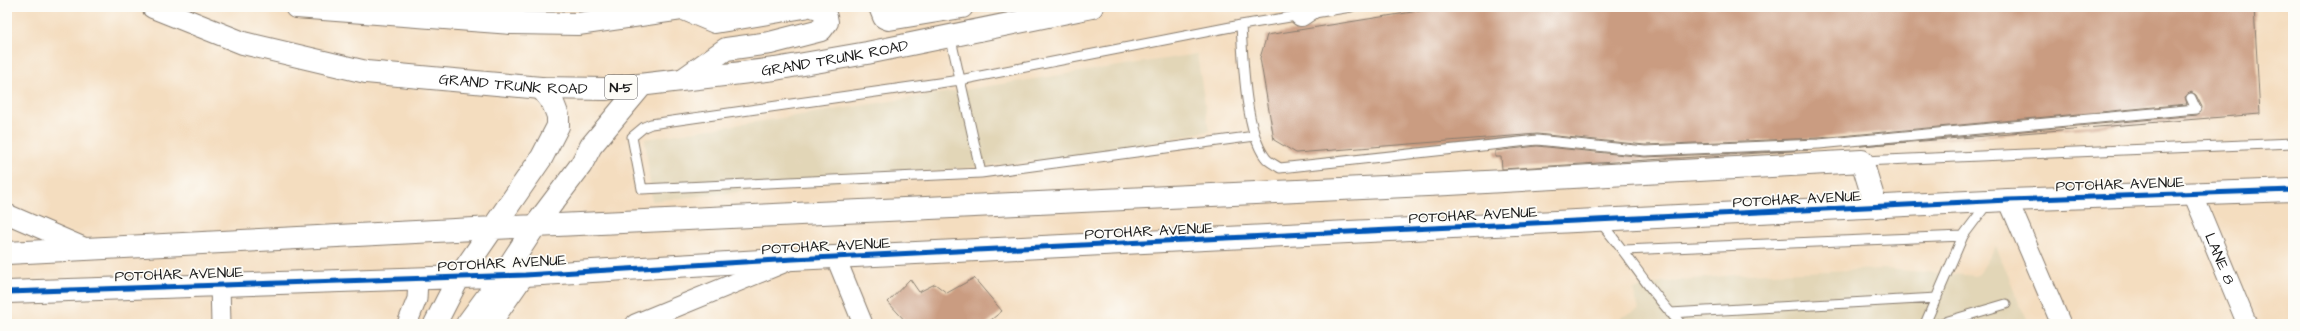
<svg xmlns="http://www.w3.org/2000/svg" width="2300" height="331" font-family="'Architects Daughter',sans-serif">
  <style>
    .built { fill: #e2d6b7 }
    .building { fill: #ca9c81 }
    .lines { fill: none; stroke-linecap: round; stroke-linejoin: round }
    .lane-casing { stroke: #887c6e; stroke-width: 11 }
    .street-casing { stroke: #887c6e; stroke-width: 21 }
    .secondary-casing { stroke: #887c6e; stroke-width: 24 }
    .highway-casing { stroke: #887c6e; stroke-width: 24 }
    .lane { stroke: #fff; stroke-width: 9 }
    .street { stroke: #fff; stroke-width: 19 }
    .secondary { stroke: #fff; stroke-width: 22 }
    .highway { stroke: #fff; stroke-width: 22 }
    .cycleway-casing { stroke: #fdfcf7; stroke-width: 8 }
    .cycleway { stroke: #0057b8; stroke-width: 5 }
    .labels { text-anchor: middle; stroke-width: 3.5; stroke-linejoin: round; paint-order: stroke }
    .shield { fill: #fdfcf7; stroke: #605f5e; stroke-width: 1 }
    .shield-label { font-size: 14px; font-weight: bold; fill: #1c1c1c }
    .street-label { font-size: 15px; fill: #1c1c1c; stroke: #fdfcf7 }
  </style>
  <rect width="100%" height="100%" fill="#fdfcf7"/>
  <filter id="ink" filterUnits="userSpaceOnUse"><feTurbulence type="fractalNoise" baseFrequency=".025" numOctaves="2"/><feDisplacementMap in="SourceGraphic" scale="8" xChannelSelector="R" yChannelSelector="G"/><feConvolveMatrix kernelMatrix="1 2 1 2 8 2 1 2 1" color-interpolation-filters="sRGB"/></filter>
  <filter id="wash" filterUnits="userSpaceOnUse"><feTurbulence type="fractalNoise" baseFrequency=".012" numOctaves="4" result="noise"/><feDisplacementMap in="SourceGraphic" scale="16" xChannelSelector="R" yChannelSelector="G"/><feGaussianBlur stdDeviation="0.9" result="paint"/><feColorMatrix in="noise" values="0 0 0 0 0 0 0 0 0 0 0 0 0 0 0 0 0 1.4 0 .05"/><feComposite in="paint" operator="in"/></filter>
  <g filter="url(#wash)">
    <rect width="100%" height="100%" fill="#f4ddbf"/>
    <path class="built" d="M1197,54L1209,131L1087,155L652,201L645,139Z
      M1996,246L2028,324H1622L1621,317L1639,310L1633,290L1662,282L1745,274L1883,269L1978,276Z"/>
    <g id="blocks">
      <path class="building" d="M1444,7H2254L2260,114L1860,146L2197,115L2201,112L2202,107L2196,95L2191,92L2185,97L2187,104L1819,138L1645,145L1537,134L1296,153L1274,140L1260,58L1267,35Z
        M1537,146L1645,157L1808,150L1502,169L1501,157H1495V151Z
        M974,278L1002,311L986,324H908L888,302L910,279L919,292L935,284L947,293Z"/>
    </g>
  </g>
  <g filter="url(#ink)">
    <use href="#blocks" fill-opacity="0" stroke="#887c6e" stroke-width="1"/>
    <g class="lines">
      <g class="lane-casing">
        <path id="lane" d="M1241,25C1243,59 1245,130 1265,157C1268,162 1276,165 1280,168L1537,140L1645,151L1819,144L2196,109L2191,98
          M950,35L981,173
          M1255,136L981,173L642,189L632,137L644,127L651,124L960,80L1241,25L1351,7
          M1862,161L2293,143
          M1600,222C1629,255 1650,293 1681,324
          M1624,250L1963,236
          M1670,313L1937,298
          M1925,324L1963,236L1987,204
          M1938,324L2006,304"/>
      </g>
      <g class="street-casing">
        <g id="street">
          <path id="s1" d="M2193,194L2247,324"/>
          <path d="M2008,200L2061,324"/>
          <path d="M7,214L88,249"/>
          <path d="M836,258L863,324"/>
          <path d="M220,284L221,324"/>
          <path d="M407,324L417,299L418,279"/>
          <path d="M491,324L525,275"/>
          <path d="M635,324L786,262"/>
        </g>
      </g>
      <g class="secondary-casing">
        <path id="secondary" d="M512,23L514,7
          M7,253L494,228L1449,184L1862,161L1876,207
          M7,292L525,275L793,259L2008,200L2293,190
          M435,324L459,277L542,157L558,126V116L553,103L541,88
          M467,324L503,275L535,226L581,165L591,146L642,85"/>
      </g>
      <g class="highway-casing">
        <g id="highway">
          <path id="s2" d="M153,7L243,43L366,72L541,88L605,89L775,69L867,53L1092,7"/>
          <path d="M296,7L512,23L578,24L695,7"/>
          <path d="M880,7L884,17L889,19L962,7"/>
          <path d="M684,9L715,22L804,7"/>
          <path d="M1301,15L1313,7"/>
          <path d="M685,78L726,49L770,43L821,30L827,22C826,15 823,8 815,7"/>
        </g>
      </g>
      <use href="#lane" class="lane"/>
      <use href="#street" class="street"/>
      <use href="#secondary" class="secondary"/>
      <use href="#highway" class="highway"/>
      <g class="cycleway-casing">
        <path id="cycleway" d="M7,292L525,275L793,259L2008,200L2293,190"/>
      </g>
      <use href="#cycleway" class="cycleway"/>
    </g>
  </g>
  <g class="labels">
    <rect class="shield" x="605" y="75" width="32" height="24" rx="3"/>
    <g class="shield-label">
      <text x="621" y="92">N-5</text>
    </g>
    <g class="street-label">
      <text dy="5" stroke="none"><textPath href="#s2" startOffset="695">GRAND TRUNK ROAD</textPath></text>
      <text dy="5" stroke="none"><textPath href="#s2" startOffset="371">GRAND TRUNK ROAD</textPath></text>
      <text transform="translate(2120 184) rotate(-2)" y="5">POTOHAR AVENUE</text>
      <text transform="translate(1797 199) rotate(-3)" y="5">POTOHAR AVENUE</text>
      <text transform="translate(1473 215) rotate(-3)" y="5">POTOHAR AVENUE</text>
      <text transform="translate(1149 231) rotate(-3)" y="5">POTOHAR AVENUE</text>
      <text transform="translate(826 246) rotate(-3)" y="5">POTOHAR AVENUE</text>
      <text dy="5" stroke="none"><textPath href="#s1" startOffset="70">LANE 8</textPath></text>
      <text transform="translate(502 263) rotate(-3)" y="5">POTOHAR AVENUE</text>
      <text transform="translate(179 274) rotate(-2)" y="5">POTOHAR AVENUE</text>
    </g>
  </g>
  <rect width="2300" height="331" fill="none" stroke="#fdfcf7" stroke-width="24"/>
</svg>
